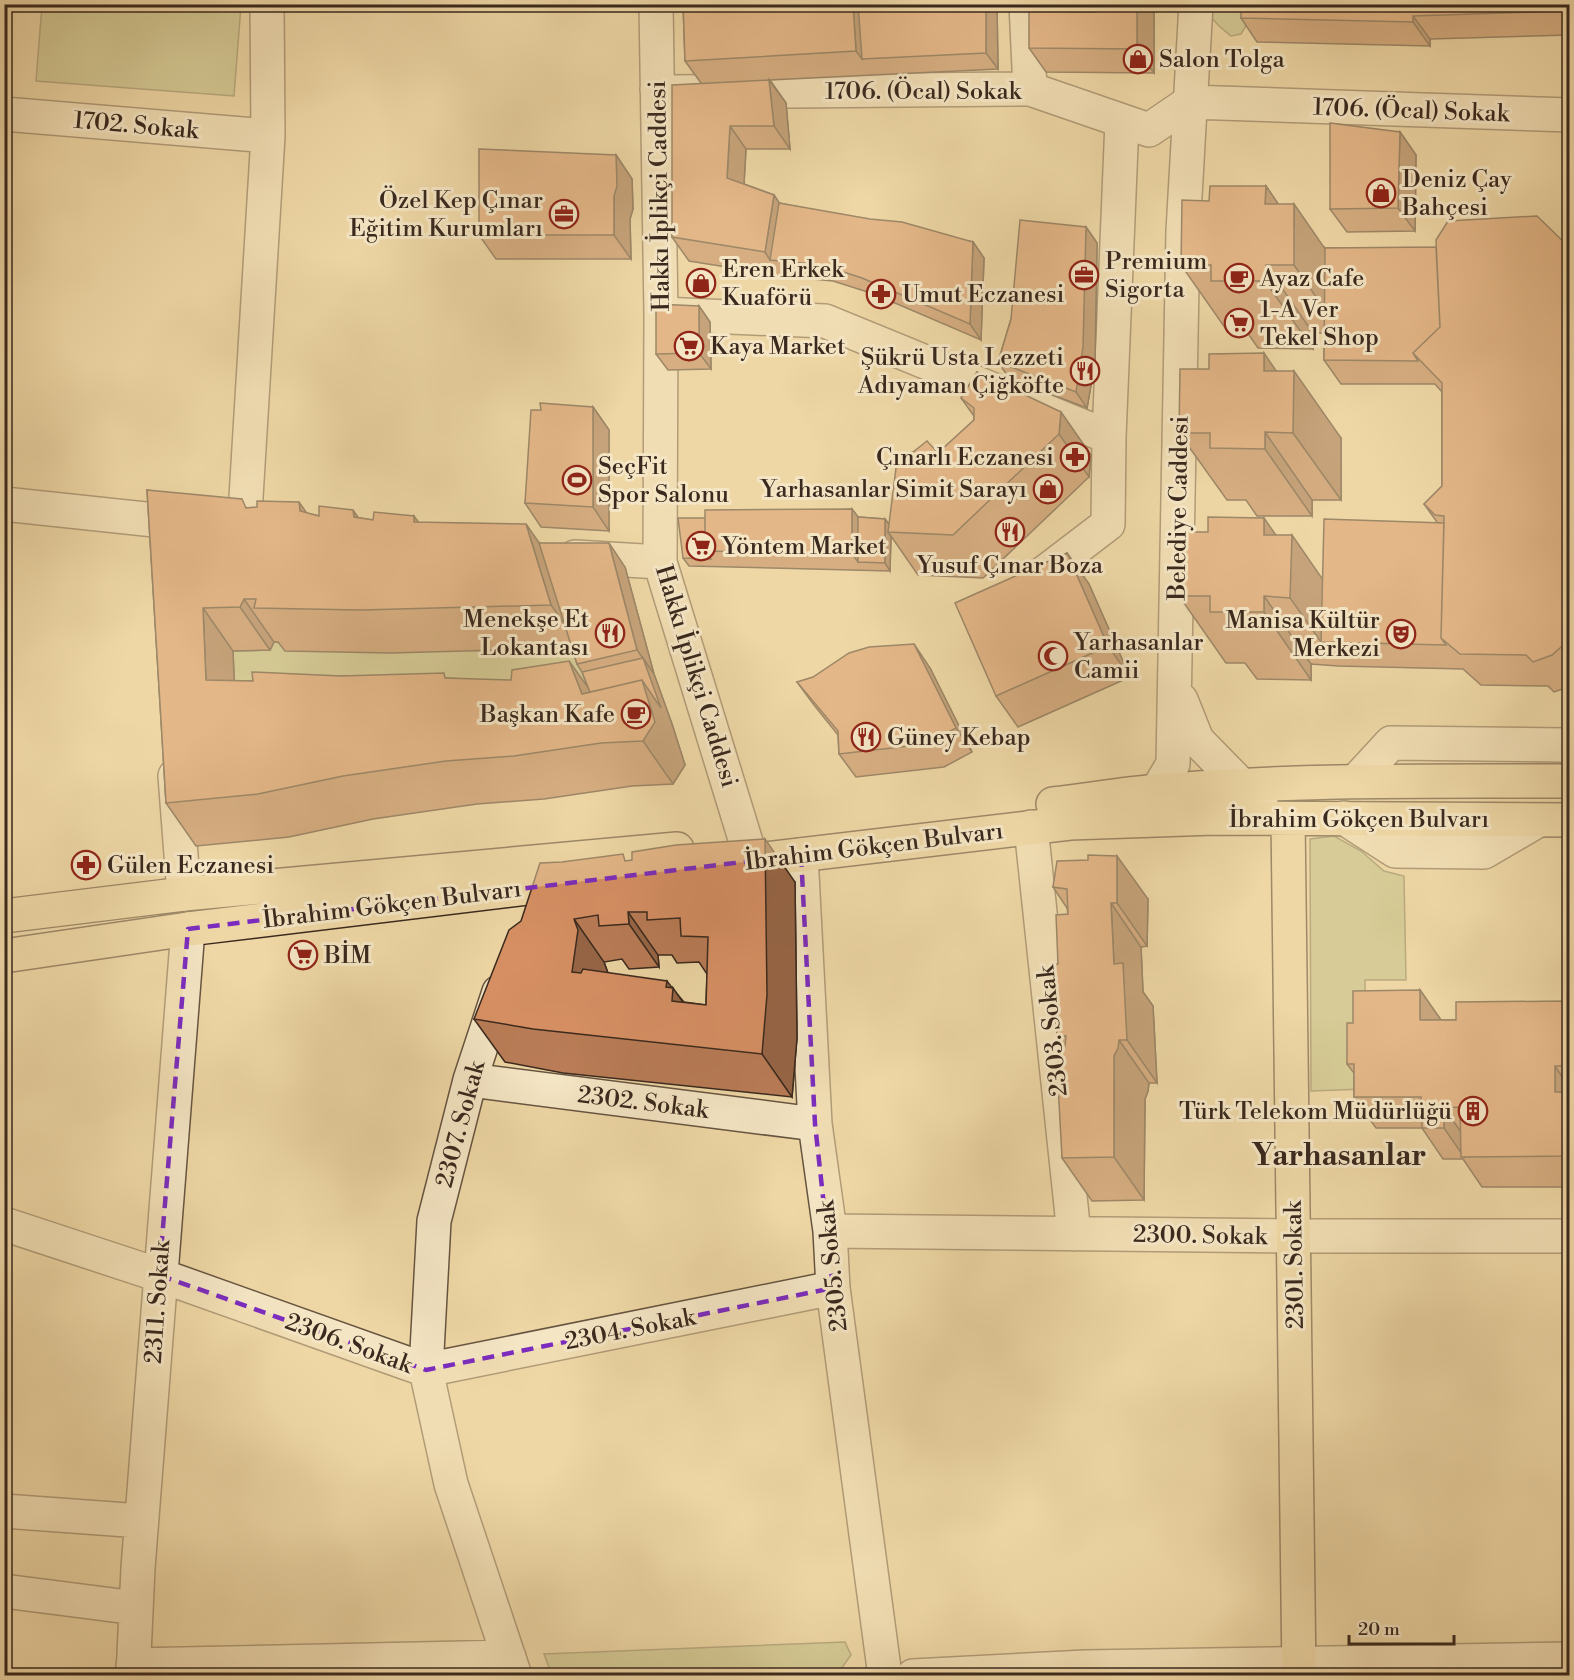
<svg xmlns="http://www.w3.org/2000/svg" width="1574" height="1680" font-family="'Libre Bodoni',serif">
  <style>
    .green { fill: #babe85; stroke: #7a7452; stroke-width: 1.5 }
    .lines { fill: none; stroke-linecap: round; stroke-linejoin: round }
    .minor-casing { stroke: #675440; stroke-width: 36 }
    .major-casing { stroke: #3a291e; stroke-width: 36 }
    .minor { stroke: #f4e5c4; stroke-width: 33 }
    .major { stroke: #eed7a5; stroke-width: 33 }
    .wall { fill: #b97c56; stroke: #3a291e; stroke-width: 1.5; fill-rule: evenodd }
    .shaded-wall { fill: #966546; stroke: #3a291e; stroke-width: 1.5 }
    .building { fill: #d79064; stroke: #3a291e; stroke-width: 1.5; fill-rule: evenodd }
    .marked { fill: none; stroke: #7b2cbf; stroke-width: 4.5; stroke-dasharray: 12 8; stroke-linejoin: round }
    .labels { text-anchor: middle; stroke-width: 6; stroke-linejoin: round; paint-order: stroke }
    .poi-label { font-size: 24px; fill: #3a291e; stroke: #f4e5c4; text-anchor: start }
    .street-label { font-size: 24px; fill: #3a291e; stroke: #f4e5c4 }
    .district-label { font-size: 30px; font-weight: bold; fill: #3a291e; stroke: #f4e5c4 }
  </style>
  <rect width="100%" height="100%" fill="#eed7a5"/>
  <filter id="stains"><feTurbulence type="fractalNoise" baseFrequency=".00333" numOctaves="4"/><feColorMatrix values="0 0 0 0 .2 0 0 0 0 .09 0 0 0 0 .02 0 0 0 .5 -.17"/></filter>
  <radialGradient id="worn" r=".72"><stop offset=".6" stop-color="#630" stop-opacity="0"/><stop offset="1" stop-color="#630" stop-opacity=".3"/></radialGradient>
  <path class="green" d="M42,5H241L234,96L36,81Z
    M1206,5H1252L1251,17L1241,34L1231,36C1221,28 1209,19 1206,5Z
    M274,642L453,650L514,651L581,648L593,688L234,698L233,651L270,650Z
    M1334,836L1361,851L1384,871L1404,876L1406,980H1365L1366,1089L1311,1091L1310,839Z
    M845,1642L851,1655L836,1676L552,1675L544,1654Z"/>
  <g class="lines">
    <g class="minor-casing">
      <path id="minor" d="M656,4L661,314L660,562L746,842
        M1026,4L1030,89
        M657,89L670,92L1030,89L1149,130L1190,102L1570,115
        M4,114L268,136
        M661,314L825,321L1109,437
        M4,504L192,524
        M244,530L268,136L267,4
        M575,557L660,562
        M1032,582L1108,524L1109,437L1122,121
        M1181,700L1197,740L1242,786L1261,799
        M175,776L184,894
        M1356,781L1391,743L1564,745L1570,748
        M1157,791L1173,764L1183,231L1196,4
        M1344,818L1395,851L1484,852L1537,821
        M1031,827L1074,1234
        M801,855L815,1124L830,1231L833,1288L885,1676
        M499,992L470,1080L434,1221L426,1370L451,1484L515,1676
        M470,1080L815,1124
        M4,1224L159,1275L426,1370
        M830,1231L1294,1236H1570
        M426,1370L833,1288
        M4,1511L141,1521
        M4,1591L136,1608
        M133,1665L509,1657
        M133,1676L138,1568L188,929
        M913,1676L1085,1667L1570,1659"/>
    </g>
    <g class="major-casing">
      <path id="major" d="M1053,804C1088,800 1123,794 1158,791C1295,779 1432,781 1570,781
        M1288,819L1299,1676
        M732,863L1070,823L1214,818L1570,820
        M4,916L184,894L677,849
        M4,956L188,929L577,882"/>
    </g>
    <use href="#minor" class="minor"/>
    <use href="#major" class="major"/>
  </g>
  <path class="wall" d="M683,4H997L998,69L770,80L786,103L790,149H746L744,184L774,195L779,203L973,242L984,258L981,340L874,294L833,281L782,276L689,261L672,237L701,83L685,61Z
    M1095,4H1154V73L1046,72L1029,48Z
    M1569,4V35L1430,39V46L1257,42L1241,18Z
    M1400,132L1416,155L1415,231L1347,232L1330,209Z
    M616,155L632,179L633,209L630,219L631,259H496L479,235Z
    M1266,186L1278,204L1325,248L1569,247V687L1554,692L1548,686L1481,685L1463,669L1338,666L1311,664V680L1257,679L1245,663H1226L1179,596L1276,535L1323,580L1437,522L1424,504L1442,486V392L1435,384H1341L1324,360V333H1313V349L1258,348L1247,332H1228L1181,265L1209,201Z
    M1086,227L1097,243L1095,363L1087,408L1009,378L998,362L1011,319Z
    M699,306L710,322L711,369L668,370L656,354Z
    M1276,371L1341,438V500H1312V516H1257L1246,500H1227L1179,433Z
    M977,372L1091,455L1089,477L983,578L918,575L891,536L890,571L689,566L683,558L705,518L852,509L858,517L885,519L889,524L938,453L974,420V416L961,398Z
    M593,407L609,430V531L541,527L525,503L541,410Z
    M147,490L249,508L306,513L319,516L359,518L373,520L419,523L539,543L625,567L654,674L672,724L685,765L673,784L632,786L544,799L477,804L373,819L289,837L196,846L166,803ZM274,642H278L285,651L391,653L572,648L577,664L582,672L588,688L448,678L341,676L253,681H234L233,651L270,650Z
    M1067,553L1089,584L1130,677L1018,727L996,696Z
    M930,668L972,752L944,767L856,777L839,754L838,735L814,705L797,682Z
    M627,861L795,882L797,1038L792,1097L563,1073L505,1062L474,1019ZM658,955H672L677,963L699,962L707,974L706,1005L684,1002L672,988L608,973L604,962L622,959L629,969L659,967Z
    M1053,887L1148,899L1147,946L1141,947L1143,992L1153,1006L1157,1083H1149L1148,1091L1145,1099L1144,1200L1092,1201L1062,1158L1065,1047L1057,1035L1058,964L1068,914L1067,908Z
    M1420,990L1441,1020H1456L1569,1004V1187H1482L1463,1159H1443L1422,1128H1376L1354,1097V1073L1347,1064L1353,1023Z"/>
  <path class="shaded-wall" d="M853,4H861L862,59L856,51Z
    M986,4H997L998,69L986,53Z
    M1083,4H1095V35L1083,19Z
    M1137,4H1154V73L1137,49Z
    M1413,16L1430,39V46L1413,22Z
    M769,80L786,103L790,149L774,126Z
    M730,126L746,149L743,201L727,178Z
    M1400,132L1416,155L1415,231L1398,208Z
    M616,155L632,179L633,209L630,219L631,259L614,235V196Z
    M1266,186L1294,227V204L1341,272V333L1294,265L1265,204Z
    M774,195L790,219L770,260L765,252Z
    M1086,227L1097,243L1095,363L1087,408L1076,392Z
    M973,242L984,258L981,340L970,324Z
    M1266,265L1313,333V349L1265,281Z
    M699,306L710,322L711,369L699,353Z
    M1264,353L1293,396L1294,371L1341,438V500L1293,433L1264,371Z
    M593,407L609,430V531L593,507Z
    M1061,412L1091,455L1089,477L1059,434Z
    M1265,432L1312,500V516L1265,449Z
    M1567,494L1569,496V517L1567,513Z
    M299,502L329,545L300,511Z
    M852,509L864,525L858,562L852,554Z
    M353,510L383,553L354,517Z
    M414,516L445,559L414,522Z
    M1264,518L1291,557L1292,535L1339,603L1321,642L1290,598L1264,535Z
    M885,519L891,527L888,532L891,536L890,571L885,563Z
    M526,524L556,567L581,648L551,605Z
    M609,543L625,567L654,674L637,650Z
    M1067,553L1089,584L1130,677L1108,646Z
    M1264,596L1311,664V680L1264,612Z
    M244,599L274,642L270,650L240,607Z
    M203,608L233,651L236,723L206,680Z
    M914,644L930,668L972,752L956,728Z
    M643,658L654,674L672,724L685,765L673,784L643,741L642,680Z
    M569,661L600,704L582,694Z
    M765,839L795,882L797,1038L792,1097L762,1054Z
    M1117,856L1148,899L1147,946L1117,903Z
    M1111,903L1141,947L1143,992L1153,1006L1157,1083L1127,1040L1114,964Z
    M628,912L658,955L659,967L629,924Z
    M574,919L604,962L608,973L602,1015L572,972Z
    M667,981L673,989V988L703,1031L672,1001L666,987Z
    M1420,990L1441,1020H1420Z
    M1567,1001L1569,1004V1069L1568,1066Z
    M1119,1040L1149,1083L1148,1091L1145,1099L1144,1200L1114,1157V1056Z
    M1555,1066L1569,1087V1112L1555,1092Z
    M1444,1108L1466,1139L1464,1157L1444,1128Z
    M1568,1113L1569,1116V1158L1568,1156Z"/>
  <path class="building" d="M683,4H853L856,51L685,61Z
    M858,4H986V53L862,59Z
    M1034,4H1083V12L1034,11Z
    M1095,4H1137V49L1029,48V11L1095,12Z
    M1241,4H1568V11L1413,16V22L1241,18Z
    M769,80L774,126H730L727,178L774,195L765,252L672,237V85Z
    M1330,123L1400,132L1398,208L1330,209Z
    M479,149L616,155L617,186L614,196V235H479Z
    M1210,186H1266L1265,204H1294V265H1266L1265,281H1211V265H1181L1182,200L1209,201Z
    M779,203L870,219L902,222L973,242L970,324L862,278L822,265L770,260Z
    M1537,216L1569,247V494H1567V513L1569,516V640L1552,655L1533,662L1526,655L1460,654L1441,638L1444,516L1435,515L1424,504L1442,486V383L1413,353L1440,327L1436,240L1448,221Z
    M1020,220L1086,227L1083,347L1076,392L998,362L1011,319Z
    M1436,247L1440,327L1413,353L1418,361L1324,360L1325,248Z
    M656,304L699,306V353L656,354Z
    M1264,353V371H1294L1293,433L1265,432V449L1210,448V433H1179L1180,369H1209V354Z
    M977,372L1061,412L1059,434L953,535L888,532L898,452H913L927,441L938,453L974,420V408L961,398Z
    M540,403L593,407V507L525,503L531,410H541Z
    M147,490L242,499L246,508L257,507V501L299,502L300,511L319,516V506L353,510L354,517L373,520L374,512L414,516V522L526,524L551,605L361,610L254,608L256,599H244L240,607L203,608L206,680L253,681L252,672L341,676L444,673L445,678L511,680L512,670L569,661L582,694L642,680L655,722L643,741L601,743L514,756L446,761L343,776L258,794L166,803Z
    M852,509V554L705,551V510Z
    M858,517L885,519V563L858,562Z
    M1208,517L1264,518V535H1292L1290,598L1264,596V612H1210V596H1179L1180,532H1208Z
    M678,518H705V551L711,559L683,558Z
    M1324,519L1444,523L1441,638L1446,645L1321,642Z
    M539,543H609L637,650L577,664Z
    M1067,553L1108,646L996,696L955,603Z
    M914,644L956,728L927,744L839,754L838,731L797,682L813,677L849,653L869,647Z
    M643,658L661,708L642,680L590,692L582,672Z
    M765,839L767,995L762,1054L533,1029L474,1019L509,930L521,921L540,863L562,862L623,854L625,861L632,860V852L676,845ZM628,912H647V920L680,918L681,936L708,937L706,1005L672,1001L673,988L666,987L667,981L583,969L581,973L572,972L578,930L574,919L598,915L599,926L629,924Z
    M1088,855L1117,856V903H1111L1114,964L1123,963L1127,1040H1119L1118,1048L1114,1056V1157L1062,1158L1057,1065L1065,1046L1066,1036L1057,1035L1050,966L1058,964L1056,915L1068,914L1067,889L1053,887L1057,861L1088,860Z
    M1420,990V1020H1456V1002L1567,1001L1568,1066H1555V1092H1569V1113H1568V1156L1461,1157L1460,1107L1444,1108V1128H1422L1421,1097H1354V1064H1347V1023H1353V991Z"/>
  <path d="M0 0H1574V1680H0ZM801,855L815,1124L833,1288L426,1370L159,1275L188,929Z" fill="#eed7a5" fill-opacity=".55" fill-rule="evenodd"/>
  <path class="marked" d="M801,855L815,1124L833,1288L426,1370L159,1275L188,929Z"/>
  <defs>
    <g id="shop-ring" transform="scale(1.5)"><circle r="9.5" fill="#f4e5c4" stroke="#8f2418" stroke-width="1.5"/><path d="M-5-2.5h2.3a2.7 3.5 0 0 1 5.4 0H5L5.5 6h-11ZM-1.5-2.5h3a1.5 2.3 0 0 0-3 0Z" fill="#8f2418"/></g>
    <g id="office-ring" transform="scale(1.5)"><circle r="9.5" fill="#f4e5c4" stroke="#8f2418" stroke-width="1.5"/><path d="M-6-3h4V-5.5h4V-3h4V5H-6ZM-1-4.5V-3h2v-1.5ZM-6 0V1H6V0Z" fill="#8f2418"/></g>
    <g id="cafe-ring" transform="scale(1.5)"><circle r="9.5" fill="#f4e5c4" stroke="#8f2418" stroke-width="1.5"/><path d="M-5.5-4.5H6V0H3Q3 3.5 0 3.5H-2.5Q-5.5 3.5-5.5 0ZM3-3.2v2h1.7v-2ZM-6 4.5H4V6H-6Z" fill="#8f2418"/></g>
    <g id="pharmacy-ring" transform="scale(1.5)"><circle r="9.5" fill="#f4e5c4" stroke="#8f2418" stroke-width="1.5"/><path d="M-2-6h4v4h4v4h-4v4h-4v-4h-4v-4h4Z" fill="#8f2418"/></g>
    <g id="supermarket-ring" transform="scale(1.5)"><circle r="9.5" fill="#f4e5c4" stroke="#8f2418" stroke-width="1.5"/><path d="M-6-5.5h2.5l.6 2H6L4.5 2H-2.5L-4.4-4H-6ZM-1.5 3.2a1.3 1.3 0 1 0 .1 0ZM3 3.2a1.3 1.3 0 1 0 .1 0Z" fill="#8f2418"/></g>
    <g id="restaurant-ring" transform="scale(1.5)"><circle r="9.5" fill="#f4e5c4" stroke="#8f2418" stroke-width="1.5"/><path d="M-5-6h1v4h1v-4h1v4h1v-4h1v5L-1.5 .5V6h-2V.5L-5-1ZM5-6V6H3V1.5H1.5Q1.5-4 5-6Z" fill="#8f2418"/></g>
    <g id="stadium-ring" transform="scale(1.5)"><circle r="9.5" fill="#f4e5c4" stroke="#8f2418" stroke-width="1.5"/><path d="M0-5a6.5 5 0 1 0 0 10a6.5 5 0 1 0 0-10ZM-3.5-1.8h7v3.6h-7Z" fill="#8f2418"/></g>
    <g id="theatre-ring" transform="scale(1.5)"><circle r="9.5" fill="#f4e5c4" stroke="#8f2418" stroke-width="1.5"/><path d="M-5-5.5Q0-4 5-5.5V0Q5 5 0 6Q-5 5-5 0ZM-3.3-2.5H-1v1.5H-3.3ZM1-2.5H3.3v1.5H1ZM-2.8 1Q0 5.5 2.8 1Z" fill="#8f2418"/></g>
    <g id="mosque-ring" transform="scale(1.5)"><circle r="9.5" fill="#f4e5c4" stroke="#8f2418" stroke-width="1.5"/><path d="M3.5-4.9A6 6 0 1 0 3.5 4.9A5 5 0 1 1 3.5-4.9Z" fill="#8f2418"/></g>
    <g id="building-ring" transform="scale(1.5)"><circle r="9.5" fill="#f4e5c4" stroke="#8f2418" stroke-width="1.5"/><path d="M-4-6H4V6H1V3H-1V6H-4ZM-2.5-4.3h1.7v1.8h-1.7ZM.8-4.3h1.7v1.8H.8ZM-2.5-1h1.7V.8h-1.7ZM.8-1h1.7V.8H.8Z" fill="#8f2418"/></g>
  </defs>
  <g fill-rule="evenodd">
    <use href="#shop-ring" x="1138" y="59"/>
    <use href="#shop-ring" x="1381" y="193"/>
    <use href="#office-ring" x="564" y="214"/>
    <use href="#office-ring" x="1084" y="275"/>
    <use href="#cafe-ring" x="1239" y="278"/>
    <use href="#shop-ring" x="701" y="283"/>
    <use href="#pharmacy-ring" x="881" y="294"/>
    <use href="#supermarket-ring" x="1239" y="323"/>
    <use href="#supermarket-ring" x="689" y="346"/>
    <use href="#restaurant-ring" x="1085" y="371"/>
    <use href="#pharmacy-ring" x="1075" y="457"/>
    <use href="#stadium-ring" x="577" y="480"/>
    <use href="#shop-ring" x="1048" y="489"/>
    <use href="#restaurant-ring" x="1010" y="532"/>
    <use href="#supermarket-ring" x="701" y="546"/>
    <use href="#restaurant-ring" x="610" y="633"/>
    <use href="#theatre-ring" x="1401" y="634"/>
    <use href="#mosque-ring" x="1053" y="656"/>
    <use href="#cafe-ring" x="636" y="714"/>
    <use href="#restaurant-ring" x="866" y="737"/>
    <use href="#pharmacy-ring" x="86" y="865"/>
    <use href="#supermarket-ring" x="303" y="955"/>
    <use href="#building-ring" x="1473" y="1111"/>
  </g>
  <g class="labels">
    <g class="poi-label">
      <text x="1159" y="67">Salon Tolga</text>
      <text x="1402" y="187">Deniz Çay<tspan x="1402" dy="28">Bahçesi</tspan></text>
      <text x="543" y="208" text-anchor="end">Özel Kep Çınar<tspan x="543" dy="28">Eğitim Kurumları</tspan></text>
      <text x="1105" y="269">Premium<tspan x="1105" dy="28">Sigorta</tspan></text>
      <text x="722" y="277">Eren Erkek<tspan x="722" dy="28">Kuaförü</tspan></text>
      <text x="1260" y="286">Ayaz Cafe</text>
      <text x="902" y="302">Umut Eczanesi</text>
      <text x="1260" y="317">1-A Ver<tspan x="1260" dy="28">Tekel Shop</tspan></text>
      <text x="710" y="354">Kaya Market</text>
      <text x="1064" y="365" text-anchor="end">Şükrü Usta Lezzeti<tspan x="1064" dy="28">Adıyaman Çiğköfte</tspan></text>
      <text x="1054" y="465" text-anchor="end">Çınarlı Eczanesi</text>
      <text x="598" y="474">SeçFit<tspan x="598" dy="28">Spor Salonu</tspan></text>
      <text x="1027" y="497" text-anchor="end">Yarhasanlar Simit Sarayı</text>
      <text x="722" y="554">Yöntem Market</text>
      <text x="1010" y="573" text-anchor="middle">Yusuf Çınar Boza</text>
      <text x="589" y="627" text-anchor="end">Menekşe Et<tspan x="589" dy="28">Lokantası</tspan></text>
      <text x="1380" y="628" text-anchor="end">Manisa Kültür<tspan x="1380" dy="28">Merkezi</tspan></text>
      <text x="1074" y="650">Yarhasanlar<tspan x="1074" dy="28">Camii</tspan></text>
      <text x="615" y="722" text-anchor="end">Başkan Kafe</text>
      <text x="887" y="745">Güney Kebap</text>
      <text x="107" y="873">Gülen Eczanesi</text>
      <text x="324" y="963">BİM</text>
      <text x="1452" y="1119" text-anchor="end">Türk Telekom Müdürlüğü</text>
    </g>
    <g class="street-label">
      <text x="923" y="99">1706. (Öcal) Sokak</text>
      <text transform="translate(1411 110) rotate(2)" y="8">1706. (Öcal) Sokak</text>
      <text transform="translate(136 125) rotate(5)" y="8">1702. Sokak</text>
      <text transform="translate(659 196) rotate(-91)" y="8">Hakkı İplikçi Caddesi</text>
      <text transform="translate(1178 508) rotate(-89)" y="8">Belediye Caddesi</text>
      <text transform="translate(697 676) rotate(73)" y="8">Hakkı İplikçi Caddesi</text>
      <text x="1359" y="827">İbrahim Gökçen Bulvarı</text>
      <text transform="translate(874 846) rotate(-7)" y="8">İbrahim Gökçen Bulvarı</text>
      <text transform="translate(392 904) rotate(-7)" y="8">İbrahim Gökçen Bulvarı</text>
      <text transform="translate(1052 1031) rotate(-96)" y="8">2303. Sokak</text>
      <text transform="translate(643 1102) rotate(7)" y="8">2302. Sokak</text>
      <text transform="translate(460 1124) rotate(-75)" y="8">2307. Sokak</text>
      <text transform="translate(1200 1235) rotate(1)" y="8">2300. Sokak</text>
      <text transform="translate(1294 1265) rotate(-91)" y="8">2301. Sokak</text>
      <text transform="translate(832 1266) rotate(-96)" y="8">2305. Sokak</text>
      <text transform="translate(157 1302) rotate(-86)" y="8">2311. Sokak</text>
      <text transform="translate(630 1329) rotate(-11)" y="8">2304. Sokak</text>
      <text transform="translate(349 1343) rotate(20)" y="8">2306. Sokak</text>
    </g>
    <g class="district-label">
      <text x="1339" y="1165">Yarhasanlar</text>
    </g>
  </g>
  <rect width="1574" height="1680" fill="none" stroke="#eed7a5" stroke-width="24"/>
  <rect x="6" y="6" width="1562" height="1668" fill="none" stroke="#3a291e" stroke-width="3"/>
  <rect x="12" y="12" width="1550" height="1656" fill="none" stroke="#3a291e" stroke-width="1.5"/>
  <path d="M1349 1635v9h105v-9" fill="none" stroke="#3a291e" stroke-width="3"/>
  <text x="1358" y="1635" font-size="18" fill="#3a291e" stroke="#f4e5c4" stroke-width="4.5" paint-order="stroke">20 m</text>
  <rect width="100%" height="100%" filter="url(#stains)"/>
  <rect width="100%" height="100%" fill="url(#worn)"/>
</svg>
